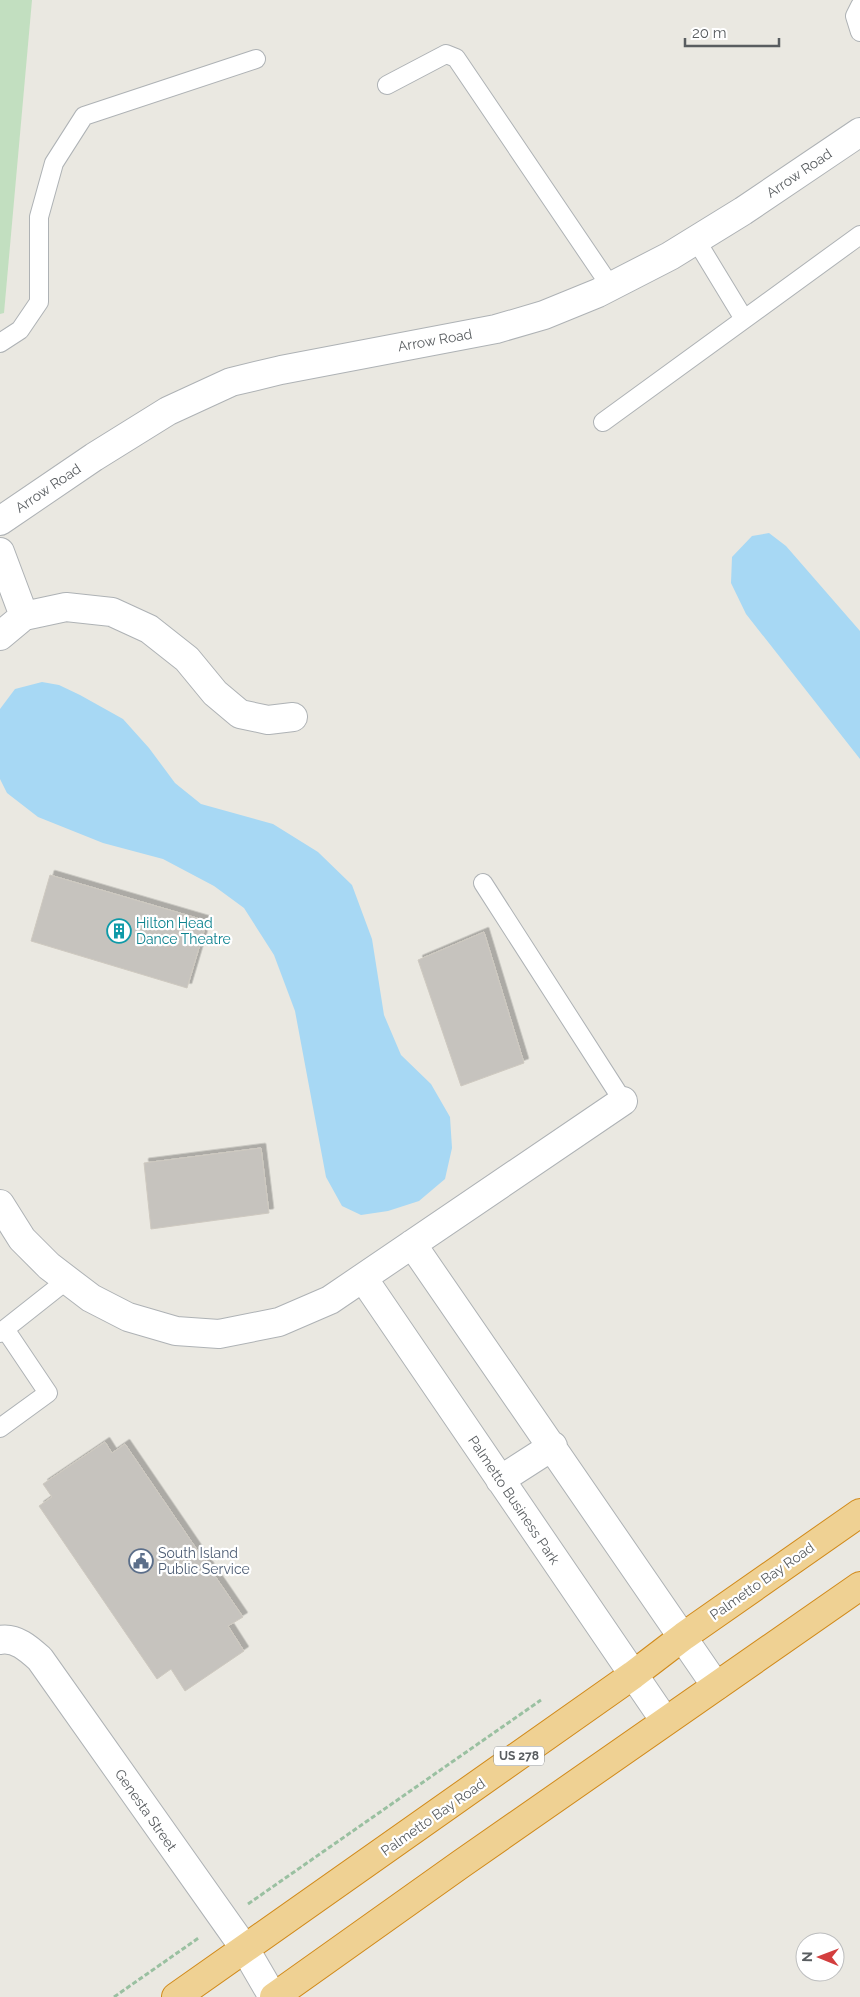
<svg xmlns="http://www.w3.org/2000/svg" width="860" height="1997" font-family="Raleway,sans-serif">
  <style>
    .green { fill: #c2dfc0 }
    .water { fill: #a7d8f4 }
    .building { fill: #c6c3be; stroke: #cec9c0; filter: url(#shadow) }
    .lines { fill: none; stroke-linecap: round; stroke-linejoin: round }
    .lane-casing { stroke: #aeb2b5; stroke-width: 20 }
    .street-casing { stroke: #aeb2b5; stroke-width: 30 }
    .highway-casing { stroke: #d18a1a; stroke-width: 30 }
    .path { stroke: #9ac0a1; stroke-width: 3; stroke-dasharray: 5 2.5; stroke-linecap: butt }
    .lane { stroke: #fff; stroke-width: 18 }
    .street { stroke: #fff; stroke-width: 28 }
    .highway { stroke: #efd193; stroke-width: 28 }
    .labels { text-anchor: middle; stroke-width: 4.5; stroke-linejoin: round; paint-order: stroke }
    .shield { fill: #fff; stroke: #8b8e90; stroke-width: 1 }
    .shield-label { font-size: 12px; font-weight: bold; fill: #595d60 }
    .street-label { font-size: 14px; fill: #595d60; stroke: #fff }
    .culture-label { font-size: 14px; fill: #0d838f; stroke: #fff; text-anchor: start }
    .service-label { font-size: 14px; fill: #4e5e75; stroke: #fff; text-anchor: start }
  </style>
  <defs>
    <filter id="shadow"><feDropShadow dx="4.5" dy="-4.5" stdDeviation="0" flood-color="#0004"/></filter>
  </defs>
  <rect width="100%" height="100%" fill="#eae8e1"/>
  <path class="green" d="M0,0H32L4,313L0,314Z"/>
  <path class="water" d="M769,533L786,546L860,631V759L746,614L731,583L732,557L752,536Z
    M42,682L59,685L80,695L123,719L149,748L175,783L201,804L273,824L318,852L352,885L372,939L384,1015L401,1055L431,1084L450,1117L452,1148L445,1179L419,1201L388,1211L361,1215L342,1206L326,1177L295,1011L274,955L244,908L214,886L163,859L103,843L38,817L7,793L0,779V709L15,689Z"/>
  <path class="building" d="M50,875L207,921L187,988L31,941Z
    M484,932L524,1063L461,1086L418,960Z
    M261,1148L269,1213L151,1229L144,1163Z
    M105,1442L112,1453L125,1444L243,1617L228,1626L244,1651L185,1691L171,1669L157,1679L39,1506L52,1497L43,1484Z"/>
  <g class="lines">
    <g class="lane-casing">
      <path id="lane" d="M860,6L855,16L860,32
        M387,85L446,54L456,58L611,287
        M696,240L744,319
        M0,343L20,330L39,302V217L54,163L84,116L256,59
        M603,422L860,235
        M483,883L623,1101
        M0,1333L67,1280
        M0,1428L48,1393L5,1329"/>
    </g>
    <g class="street-casing">
      <path id="street" d="M0,521L94,457L168,411L231,382L281,370L496,329L544,315L598,293L670,256L743,211L860,132
        M0,552L24,616
        M0,636L24,616L66,607L112,612L149,629L187,659L215,693L240,714L268,720L293,717
        M0,1204L22,1239L49,1266L91,1298L128,1317L176,1331L219,1334L279,1322L330,1300L623,1101
        M412,1244L716,1686
        M363,1278L665,1721
        M500,1480L553,1446
        M0,1640C16,1637 29,1649 40,1659L245,1949L273,1997"/>
    </g>
    <g class="highway-casing">
      <path id="highway" d="M176,1997L633,1675L684,1636L860,1513
        M274,1997L461,1864L860,1586"/>
    </g>
    <path class="path" d="M248,1904L541,1700
      M114,1997L200,1937"/>
    <use href="#lane" class="lane"/>
    <use href="#street" class="street"/>
    <use href="#highway" class="highway"/>
  </g>
  <defs>
    <g id="building-ring" transform="scale(1.25)"><circle r="9.5" fill="#fff" stroke="#0f9aa8" stroke-width="1.5"/><path d="M-4-6H4V6H1V3H-1V6H-4ZM-2.5-4.3h1.7v1.8h-1.7ZM.8-4.3h1.7v1.8H.8ZM-2.5-1h1.7V.8h-1.7ZM.8-1h1.7V.8H.8Z" fill="#0f9aa8"/></g>
    <g id="civic-ring" transform="scale(1.25)"><circle r="9.5" fill="#fff" stroke="#5c6f8a" stroke-width="1.5"/><path d="M-.6-6.5H3V-4.5H.6V-3L4-1V1h2V6H-6V1h2V-1L-.6-3ZM-1.2 2.5V6h2.4V2.5Z" fill="#5c6f8a"/></g>
  </defs>
  <g fill-rule="evenodd">
    <use href="#building-ring" x="119" y="931"/>
    <use href="#civic-ring" x="141" y="1561"/>
  </g>
  <g class="labels">
    <rect class="shield" x="494" y="1746.5" width="50" height="19" rx="4"/>
    <g class="shield-label">
      <text x="519" y="1760">US 278</text>
    </g>
    <g class="street-label">
      <text transform="translate(799 173) rotate(-34)" y="5">Arrow Road</text>
      <text transform="translate(435 340) rotate(-10)" y="5">Arrow Road</text>
      <text transform="translate(48 488) rotate(-34)" y="5">Arrow Road</text>
      <text transform="translate(514 1500) rotate(56)" y="5">Palmetto Business Park</text>
      <text transform="translate(762 1581) rotate(-35)" y="5">Palmetto Bay Road</text>
      <text transform="translate(146 1810) rotate(55)" y="5">Genesta Street</text>
      <text transform="translate(433 1817) rotate(-35)" y="5">Palmetto Bay Road</text>
    </g>
    <g class="culture-label">
      <text x="136" y="928">Hilton Head<tspan x="136" dy="16">Dance Theatre</tspan></text>
    </g>
    <g class="service-label">
      <text x="158" y="1558">South Island<tspan x="158" dy="16">Public Service</tspan></text>
    </g>
  </g>
  <g transform="translate(820 1957) rotate(271)"><circle r="24" fill="#ffffff" stroke="#bdbebf"/>
  <path d="M0-4L9 19L0 12L-9 19Z" fill="#d33e3e"/>
  <text y="-8" font-size="14" font-weight="bold" text-anchor="middle" fill="#595d60">N</text>
  </g>
  <path d="M685 38v8h94v-8" fill="none" stroke="#595d60" stroke-width="2.5"/>
  <text x="692" y="38" font-size="15" fill="#595d60" stroke="#ffffff" stroke-width="4" paint-order="stroke">20 m</text>
</svg>
